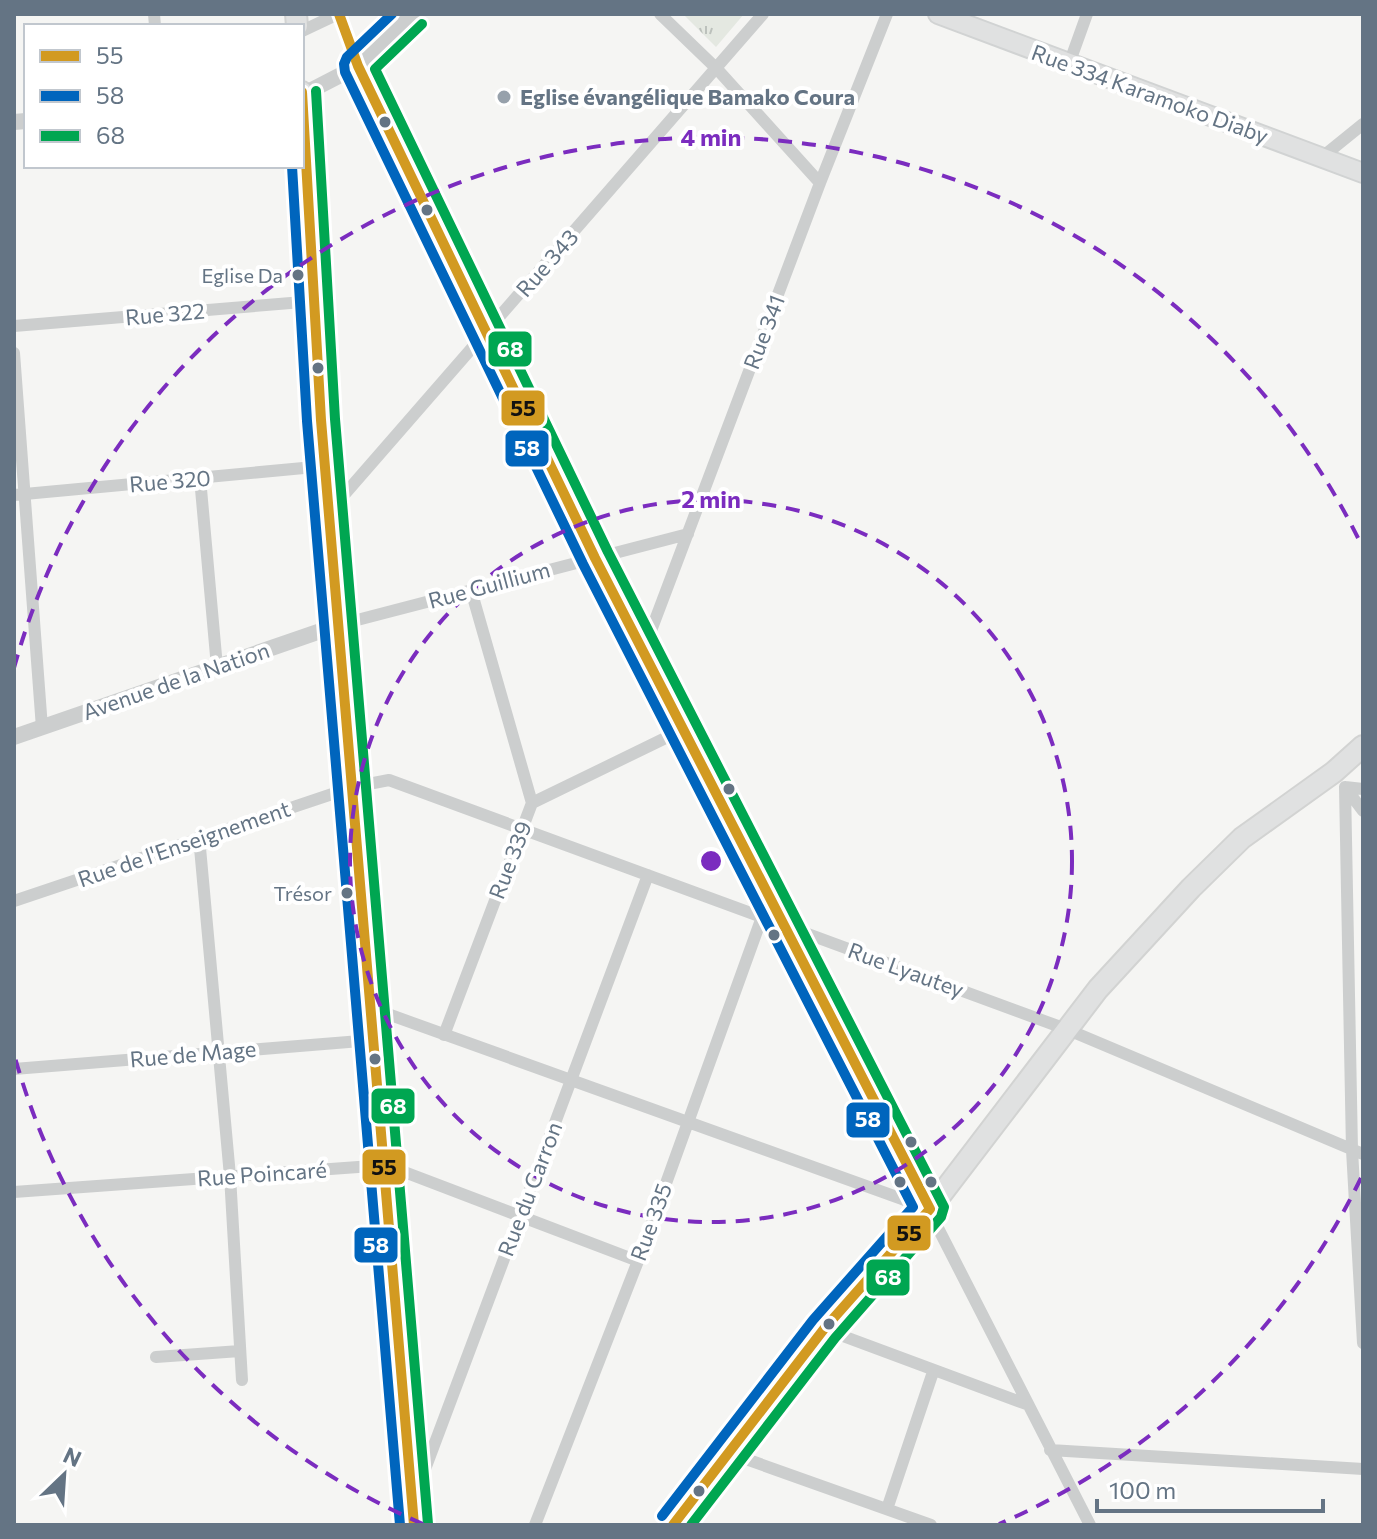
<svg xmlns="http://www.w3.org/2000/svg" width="1377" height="1539" font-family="Commissioner,sans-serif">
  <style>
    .grass { fill: url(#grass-tufts) }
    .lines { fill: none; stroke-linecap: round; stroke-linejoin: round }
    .secondary-casing { stroke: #d1d3d3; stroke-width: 22 }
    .primary-casing { stroke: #d2d3d2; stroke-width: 24 }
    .minor { stroke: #cccece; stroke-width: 12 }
    .tertiary { stroke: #cccece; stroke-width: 16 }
    .secondary { stroke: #e0e1e1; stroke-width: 18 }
    .primary { stroke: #e0e1e1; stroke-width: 20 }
    .bus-1-casing { stroke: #fff; stroke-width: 16 }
    .bus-2-casing { stroke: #fff; stroke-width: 16 }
    .bus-3-casing { stroke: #fff; stroke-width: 16 }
    .bus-1 { stroke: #d29a21; stroke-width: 10 }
    .bus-2 { stroke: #0065bd; stroke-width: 10 }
    .bus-3 { stroke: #00a651; stroke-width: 10 }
    .ring { fill: none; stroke: #7b2cbf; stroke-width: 4; stroke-dasharray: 14 10 }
    .poi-dot { fill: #97a1ab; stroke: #fff; stroke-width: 3 }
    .bus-dot { fill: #647484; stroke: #fff; stroke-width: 3 }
    .labels { text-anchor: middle; stroke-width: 8; stroke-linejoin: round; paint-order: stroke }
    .bus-label { font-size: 20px; fill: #647484; stroke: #fff; text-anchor: end }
    .street-label { font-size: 22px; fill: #647484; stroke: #fff }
    .poi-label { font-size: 22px; font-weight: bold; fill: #647484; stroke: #fff; text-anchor: start }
    .centre { fill: #7b2cbf; stroke: #fff; stroke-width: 4 }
    .ring-label { font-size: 24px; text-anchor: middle; font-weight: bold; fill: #7b2cbf; stroke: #fff; stroke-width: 8; stroke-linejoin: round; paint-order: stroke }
    .line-badge { stroke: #fff; stroke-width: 3 }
    .badge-label { font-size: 22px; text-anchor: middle; font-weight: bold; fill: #fff }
    .pale-badge-label { font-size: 22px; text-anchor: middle; font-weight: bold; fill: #111 }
  </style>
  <defs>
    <pattern id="grass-tufts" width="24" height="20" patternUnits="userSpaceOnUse" patternTransform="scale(2)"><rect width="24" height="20" fill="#e4e8e1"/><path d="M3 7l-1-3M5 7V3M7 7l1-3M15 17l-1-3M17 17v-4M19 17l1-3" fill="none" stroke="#bcc1bc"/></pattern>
  </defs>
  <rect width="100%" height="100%" fill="#f5f5f3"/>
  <path class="grass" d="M683,14H744L716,47Z"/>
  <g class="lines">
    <g class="secondary-casing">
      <path id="secondary" d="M938,14L1363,173"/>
    </g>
    <g class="primary-casing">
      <path id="primary" d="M296,14L297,26
        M302,92C310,217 314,342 325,467C357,819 386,1172 414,1525
        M673,1525L824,1329L930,1209L1098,989L1191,888L1242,838L1334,772L1363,746"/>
    </g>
    <path class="minor" d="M154,14L155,26
      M339,14L358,66L595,558L1090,1525
      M660,14L717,69L820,183
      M302,31L338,14
      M1069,64L1087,14
      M1321,158L1363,124
      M14,326L315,301
      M14,353L42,728
      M200,478L217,667
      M14,495L325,466
      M330,511L763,14
      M338,625L688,534
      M643,652L820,183L887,14
      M1345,787L1352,1150L1363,1343
      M1345,787L1363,811
      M1345,787L1363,789
      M532,803L684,729
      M199,837L230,1176L242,1380
      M14,901L353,787L389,780L1066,1029L1363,1154
      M371,1008L930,1209
      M444,1035L532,803L471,590
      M14,1069L373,1040
      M14,1192L386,1165L638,1261
      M824,1329L1026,1404
      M156,1357L240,1351
      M1050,1450L1363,1469
      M729,1453L931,1525
      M415,1496L648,875
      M887,1509L933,1372
      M535,1525L638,1261L762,917"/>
    <path class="tertiary" d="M302,95L358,66L412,14
      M14,122L26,121
      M14,737L338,625"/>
    <use href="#secondary" class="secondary"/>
    <use href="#primary" class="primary"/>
    <g class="bus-1-casing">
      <path id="bus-1" d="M339,14L358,66L595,558L930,1209L824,1329L673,1525
        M302,92L321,420L414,1525"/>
    </g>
    <g class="bus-2-casing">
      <path id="bus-2" d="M392,14L347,57L344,64L345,72L583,564L913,1207L813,1320L662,1516
        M292,166L307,421L400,1525"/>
    </g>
    <g class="bus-3-casing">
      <path id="bus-3" d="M422,24L375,69L608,552L944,1207L941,1217L835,1338L691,1525
        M316,91L335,419L428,1524"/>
    </g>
    <use href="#bus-1" class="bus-1"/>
    <use href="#bus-2" class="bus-2"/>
    <use href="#bus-3" class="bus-3"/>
  </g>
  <g class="ring">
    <circle cx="711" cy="861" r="361"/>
    <path d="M1361 1178A723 723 0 0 1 999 1524M423 1524A723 723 0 0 1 14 1054M14 668A723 723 0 0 1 1361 544"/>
  </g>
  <circle class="poi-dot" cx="504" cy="97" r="8"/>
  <g class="bus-dot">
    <circle cx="385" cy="122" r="7"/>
    <circle cx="427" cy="210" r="7"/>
    <circle cx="298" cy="275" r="7"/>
    <circle cx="318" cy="368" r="7"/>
    <circle cx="729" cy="789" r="7"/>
    <circle cx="347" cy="893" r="7"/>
    <circle cx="774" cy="935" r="7"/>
    <circle cx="375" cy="1059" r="7"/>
    <circle cx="911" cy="1142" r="7"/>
    <circle cx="900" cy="1182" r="7"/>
    <circle cx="931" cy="1182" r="7"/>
    <circle cx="829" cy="1324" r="7"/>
    <circle cx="699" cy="1491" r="7"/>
  </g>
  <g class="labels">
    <g class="bus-label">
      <text x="283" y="283">Eglise Da</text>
      <text x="332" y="901">Trésor</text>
    </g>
    <g class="street-label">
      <text transform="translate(1150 94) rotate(20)" y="8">Rue 334 Karamoko Diaby</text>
      <text transform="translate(547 263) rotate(-49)" y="8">Rue 343</text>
      <text transform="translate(165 314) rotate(-5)" y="8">Rue 322</text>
      <text transform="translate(764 332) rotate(-69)" y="8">Rue 341</text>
      <text transform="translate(170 481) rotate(-5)" y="8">Rue 320</text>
      <text transform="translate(489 585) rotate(-15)" y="8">Rue Guillium</text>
      <text transform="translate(176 681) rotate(-19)" y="8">Avenue de la Nation</text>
      <text transform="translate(184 844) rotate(-19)" y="8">Rue de l'Enseignement</text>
      <text transform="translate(510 860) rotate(-69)" y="8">Rue 339</text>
      <text transform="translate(906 970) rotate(20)" y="8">Rue Lyautey</text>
      <text transform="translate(193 1054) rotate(-5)" y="8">Rue de Mage</text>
      <text transform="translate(262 1174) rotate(-4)" y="8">Rue Poincaré</text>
      <text transform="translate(530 1189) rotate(-69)" y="8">Rue du Carron</text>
      <text transform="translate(651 1222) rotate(-70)" y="8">Rue 335</text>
    </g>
    <g class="poi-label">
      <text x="520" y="105">Eglise évangélique Bamako Coura</text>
    </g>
  </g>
  <circle cx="711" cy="861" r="12" class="centre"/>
  <g class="ring-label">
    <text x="711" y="146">4 min</text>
    <text x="711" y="508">2 min</text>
  </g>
  <g class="line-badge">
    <rect x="487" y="330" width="46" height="38" rx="8" fill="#00a651"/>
    <rect x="500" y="389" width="46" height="38" rx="8" fill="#d29a21"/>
    <rect x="504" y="429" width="46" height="39" rx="8" fill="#0065bd"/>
    <rect x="370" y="1087" width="46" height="38" rx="8" fill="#00a651"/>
    <rect x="845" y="1101" width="46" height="38" rx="8" fill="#0065bd"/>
    <rect x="361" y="1148" width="46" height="38" rx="8" fill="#d29a21"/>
    <rect x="886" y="1214" width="46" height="38" rx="8" fill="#d29a21"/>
    <rect x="353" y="1226" width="46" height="38" rx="8" fill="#0065bd"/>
    <rect x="865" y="1258" width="46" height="39" rx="8" fill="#00a651"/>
  </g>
  <g class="badge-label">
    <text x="510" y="357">68</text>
    <text x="527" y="456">58</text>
    <text x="393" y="1114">68</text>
    <text x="868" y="1127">58</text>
    <text x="376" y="1253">58</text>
    <text x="888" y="1285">68</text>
  </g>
  <g class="pale-badge-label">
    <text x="523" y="416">55</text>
    <text x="384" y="1175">55</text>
    <text x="909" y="1241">55</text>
  </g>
  <rect width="1377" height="1539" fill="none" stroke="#647484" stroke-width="32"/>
  <rect x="24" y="24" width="280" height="144" fill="#ffffff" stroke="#c1c7ce" stroke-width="2"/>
  <rect x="40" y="50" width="40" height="12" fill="#d29a21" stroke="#c1c7ce" stroke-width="2"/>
  <text x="96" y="64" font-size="24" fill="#647484">55</text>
  <rect x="40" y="90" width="40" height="12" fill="#0065bd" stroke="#c1c7ce" stroke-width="2"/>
  <text x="96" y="104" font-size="24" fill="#647484">58</text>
  <rect x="40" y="130" width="40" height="12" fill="#00a651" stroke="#c1c7ce" stroke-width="2"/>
  <text x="96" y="144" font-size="24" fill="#647484">68</text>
  <g transform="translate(64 1475) rotate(25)" stroke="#ffffff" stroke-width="6" paint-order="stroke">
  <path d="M0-6L14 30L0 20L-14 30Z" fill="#647484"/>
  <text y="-12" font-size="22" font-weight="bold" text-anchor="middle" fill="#647484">N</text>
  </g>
  <path d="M1097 1499v12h226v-12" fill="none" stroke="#647484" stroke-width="4"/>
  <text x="1109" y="1499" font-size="24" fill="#647484" stroke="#ffffff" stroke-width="6" paint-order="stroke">100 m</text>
</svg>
